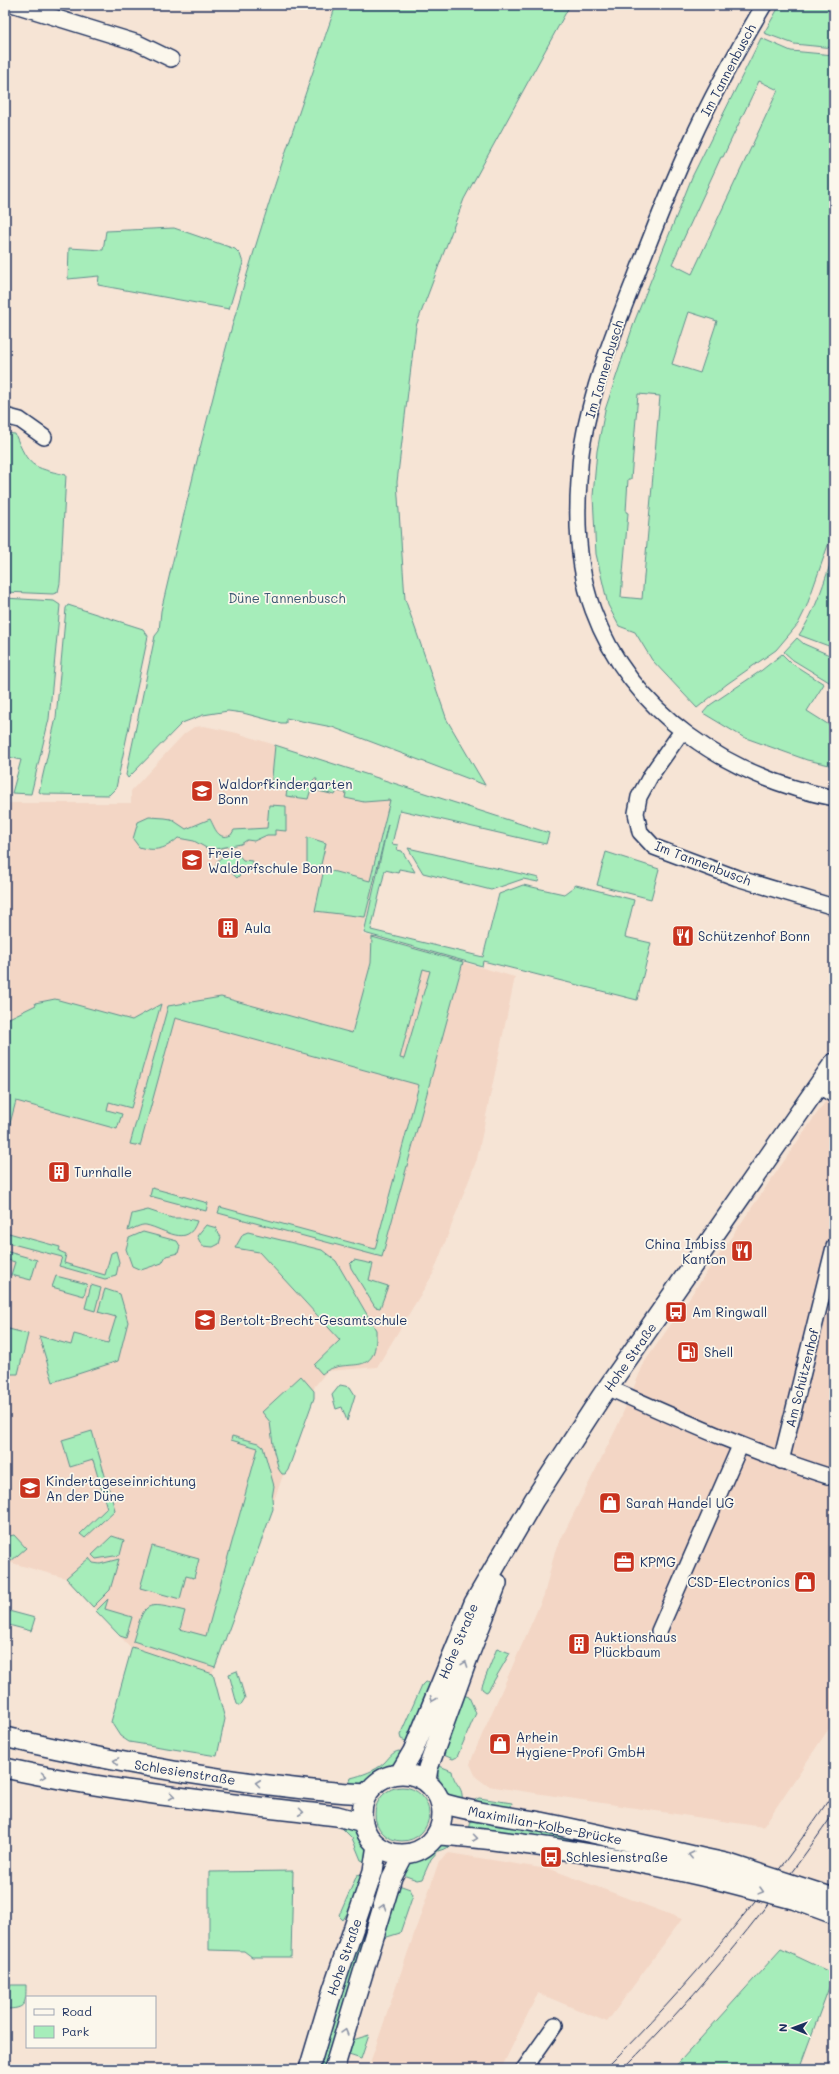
<svg xmlns="http://www.w3.org/2000/svg" width="839" height="2074" font-family="Mali,sans-serif">
  <style>
    .built { fill: #f3d6c5 }
    .green { fill: #a6edba; stroke: #608e8c; fill-rule: evenodd }
    .lines { fill: none; stroke-linecap: round; stroke-linejoin: round }
    .minor-casing { stroke: #1b2f5e; stroke-width: 18 }
    .tertiary-casing { stroke: #1b2f5e; stroke-width: 22 }
    .minor { stroke: #fbf7ec; stroke-width: 15 }
    .tertiary { stroke: #fbf7ec; stroke-width: 19 }
    .tram { stroke: #1b2f5e; stroke-width: 1 }
    .tertiary-bridge-casing { stroke: #1b2f5e; stroke-width: 22; stroke-linecap: butt }
    .tertiary-bridge { stroke: #fbf7ec; stroke-width: 19 }
    .oneway { stroke: #8b93a5 }
    .labels { text-anchor: middle; stroke-width: 3.5; stroke-linejoin: round; paint-order: stroke }
    .street-label { font-size: 13px; fill: #1b2f5e; stroke: #fbf7ec }
    .park-label { font-size: 13px; fill: #375570; stroke: #fbf7ec }
    .poi-label { font-size: 13px; fill: #1b2f5e; stroke: #fbf7ec; text-anchor: start }
  </style>
  <rect width="100%" height="100%" fill="#f6e4d5"/>
  <filter id="ink" filterUnits="userSpaceOnUse"><feTurbulence type="fractalNoise" baseFrequency=".025" numOctaves="2"/><feDisplacementMap in="SourceGraphic" scale="8" xChannelSelector="R" yChannelSelector="G"/><feConvolveMatrix kernelMatrix="1 2 1 2 8 2 1 2 1" color-interpolation-filters="sRGB"/></filter>
  <g filter="url(#ink)">
    <path class="built" d="M204,726L237,733L398,784L362,934L515,977L477,1159L433,1274L377,1367L327,1371L315,1386L209,1682L132,1649L65,1578L5,1561V803H131V791L184,734L194,727Z
      M834,1089V1721L763,1827L488,1786L476,1777L470,1764L474,1753L544,1595L555,1551L617,1427L644,1363Z
      M449,1853L553,1870L682,1919L607,2022L538,1993L501,2069H368L439,1861Z"/>
    <path class="green" d="M336,5H570L464,199L416,326L397,482L405,599L447,720L485,785L332,727L286,718V723H281L243,713L228,711L203,715L182,723L128,778L126,775L155,636L159,631L161,611C190,489 218,367 255,248C280,166 308,86 336,5Z
      M780,5H834V48L794,44L764,33Z
      M761,38L791,51L834,55V528L806,608L798,624L776,650L727,684L697,708L652,660L635,632L619,626L608,605L596,554L593,496L597,451L605,410L635,320L692,177ZM759,81L778,90L692,274L672,264L721,157H723ZM689,312L717,321L700,373L672,364ZM638,394L660,396L642,599L621,597L628,513L626,512L628,479H631Z
      M174,228L235,249L240,254L243,263L229,309L98,285L99,276L68,279L69,248L103,250L106,231Z
      M5,433L15,434C29,467 31,467 66,475L60,583L58,592L53,594L5,592Z
      M834,552V648L799,635C816,611 825,580 834,552Z
      M5,598L54,601L60,605L49,719L31,794L12,793L21,760L5,756Z
      M68,605L143,629L148,636L116,788L109,795L43,794L39,792L56,718L66,608Z
      M797,638L804,644L834,657V685L793,660L784,652Z
      M782,654L791,663L824,684L807,711L834,728V766L807,760L743,737L703,713L710,705L762,670Z
      M275,745L549,833L546,844L400,810L392,844L398,845L397,850L402,851L415,872L399,869L398,873L385,870L371,930L483,957L499,894L523,885L564,894L576,885L634,900L625,937L651,943L637,1000L483,961L482,966L364,933L388,824L365,917L315,911L324,869L370,881L390,800L364,802L345,798L346,793L337,791L335,795L314,790L317,779H314L308,799L286,796L287,789L271,788Z
      M269,805L286,806V831L275,830V835H267L254,841L247,840L241,844L210,850L194,841L178,838C166,849 155,852 139,847L133,839L138,822L149,817L165,818L171,819L186,829L210,819C215,828 218,841 231,835L234,830L267,828Z
      M307,837L326,843L319,873L307,872Z
      M408,848L539,878L538,882L523,879L491,890L423,873Z
      M236,852L243,860L252,861L250,870L241,874L237,878L225,867L215,871C214,859 225,854 236,852Z
      M606,852L659,869L651,899L597,885Z
      M372,937L463,962L382,1257L218,1213L220,1207L375,1249L419,1085L175,1018L140,1146L130,1144L168,1006L221,997L352,1033L371,963ZM423,969L430,971L404,1059L400,1058Z
      M55,999L132,1020L161,1004L131,1108L109,1102L107,1110L122,1114L117,1129L16,1101L5,1142V1020L36,1005L35,1003Z
      M152,1188L208,1203L206,1211L150,1196Z
      M148,1210L172,1218H184L197,1221C188,1249 165,1229 146,1225C141,1224 133,1229 128,1231L132,1214Z
      M206,1225L217,1228L216,1230L221,1237L219,1244L213,1247L202,1246L197,1236Z
      M5,1232L60,1247L59,1251L66,1254L64,1263L105,1275L111,1253L116,1251L119,1262L116,1276L105,1279L59,1266L62,1257L5,1242Z
      M143,1232L177,1241L180,1246L178,1253L166,1256L162,1263L141,1270L132,1266L126,1249L129,1238Z
      M248,1232L322,1250L336,1261L376,1330C378,1383 346,1354 322,1374L314,1365L340,1340L259,1252L235,1248L243,1234Z
      M5,1251L37,1260L31,1280L11,1275L15,1262L5,1259Z
      M354,1260L373,1264L369,1280L388,1286L380,1308L375,1307L351,1268L350,1264Z
      M56,1276L87,1284L84,1296L52,1287Z
      M91,1285L101,1288L95,1311L85,1308Z
      M105,1289L120,1294L128,1322L118,1361L53,1382L39,1336L71,1345L74,1334L108,1343L116,1317L98,1312Z
      M5,1328L28,1334L18,1374H5Z
      M301,1376L314,1391V1398L288,1470L285,1474H282L279,1470L274,1452L270,1422L262,1412Z
      M340,1385L350,1387L355,1395L347,1421L342,1407L336,1409L332,1395Z
      M92,1431L115,1510L85,1538L80,1534L107,1508L93,1460L70,1467L62,1440Z
      M232,1436L258,1443L263,1447L274,1486L272,1498L273,1509L215,1667L133,1641C145,1601 144,1601 185,1611L180,1629L206,1636L258,1448L231,1440Z
      M14,1535L26,1548L10,1562L5,1561V1537Z
      M112,1536L124,1540L120,1555L96,1559L92,1555Z
      M152,1546L199,1559L194,1578L186,1576L180,1599L140,1588Z
      M89,1558L93,1563L100,1564L119,1559L110,1590L93,1607L66,1578Z
      M108,1599L105,1609L132,1617L126,1638L120,1636L96,1611Z
      M5,1610L35,1618L31,1631L5,1624Z
      M132,1647L213,1674L225,1719L217,1756L129,1742L120,1736L111,1722Z
      M497,1648L510,1653L488,1691L486,1692L482,1689V1686Z
      M237,1671L245,1698L240,1706L237,1704L229,1674Z
      M425,1682L432,1683L410,1743L401,1739L400,1735L422,1685Z
      M461,1694L469,1697L476,1713L457,1757L453,1759L439,1753Z
      M399,1751L405,1754C396,1763 391,1765 380,1771C368,1778 361,1785 347,1789L351,1778C362,1775 375,1771 384,1763C389,1758 392,1752 399,1751Z
      M437,1765L452,1771C455,1788 464,1784 462,1804C444,1795 438,1784 437,1765Z
      M375 1814a27 27 0 1 1 54 0a27 27 0 1 1-54 0Z
      M479,1798L512,1803L510,1810L473,1804L475,1800Z
      M472,1816L724,1871L469,1830Z
      M342,1822C359,1830 367,1844 368,1863L361,1860L352,1838L342,1828Z
      M445,1843L456,1845L438,1851L431,1859L422,1879L417,1880L400,1874L410,1863Z
      M293,1871L291,1957H252L244,1951L209,1950V1872Z
      M361,1874H365L356,1899L343,1920L339,1916L357,1875Z
      M376,1878L386,1881L328,2069H319Z
      M396,1884L410,1889L413,1895L400,1933L384,1938Z
      M781,1949L834,1974L799,2069H673Z
      M5,1985H26C26,2004 26,2009 5,2009Z
      M369,2035L361,2059L349,2055L353,2040Z"/>
    <g class="lines">
      <g class="minor-casing">
        <path id="minor" d="M15,5L138,43L171,59
          M764,5C738,49 712,95 691,142C670,187 652,234 634,281C613,334 591,390 582,447C580,458 580,470 579,481C576,523 578,569 593,610C631,714 729,777 834,798
          M5,416L20,420L44,437
          M682,731L651,775L639,797L636,813L640,832L654,847L737,878L834,907
          M819,1086L834,1095
          M609,1388C683,1421 756,1454 834,1478
          M781,1461L834,1247
          M659,1631L740,1446
          M524,2069L555,2025"/>
      </g>
      <g class="tertiary-casing">
        <path id="tertiary" d="M5,1737C61,1751 117,1761 174,1771C238,1781 302,1791 367,1794
          M5,1768C114,1792 226,1803 337,1816L363,1823
          M400,1773L413,1751L474,1603L534,1500L601,1397L834,1063
          M362 1814a40 40 0 1 1 80 0a40 40 0 1 1-80 0Z
          M426,1781L428,1768L467,1660L497,1583
          M442,1803C474,1813 507,1816 541,1822C604,1835 666,1850 729,1864
          M436,1835C468,1836 499,1841 531,1845C596,1854 659,1865 723,1881
          M309,2069L333,1989L373,1871L377,1845
          M334,2069L392,1877L404,1854"/>
      </g>
      <use href="#minor" class="minor"/>
      <use href="#tertiary" class="tertiary"/>
      <path class="tram" d="M605,2069C691,1984 767,1892 834,1792
        M623,2069C702,1991 771,1904 834,1813"/>
      <g class="tertiary-bridge-casing">
        <path id="tertiary-bridge" d="M729,1864L834,1898
          M723,1881L793,1899L834,1914"/>
      </g>
      <use href="#tertiary-bridge" class="tertiary-bridge"/>
    </g>
    <defs><path id="oneway-chevron" d="M-2-3.5L2.5 0L-2 3.5" fill="none" stroke-width="1.6" stroke-linecap="round" stroke-linejoin="round"/></defs>
    <g class="oneway">
      <use href="#oneway-chevron" transform="translate(465 1664) rotate(-70)"/>
      <use href="#oneway-chevron" transform="translate(433 1699) rotate(112)"/>
      <use href="#oneway-chevron" transform="translate(116 1761) rotate(-170)"/>
      <use href="#oneway-chevron" transform="translate(43 1776) rotate(9)"/>
      <use href="#oneway-chevron" transform="translate(258 1783) rotate(-173)"/>
      <use href="#oneway-chevron" transform="translate(172 1796) rotate(7)"/>
      <use href="#oneway-chevron" transform="translate(301 1812) rotate(7)"/>
      <use href="#oneway-chevron" transform="translate(475 1838) rotate(8)"/>
      <use href="#oneway-chevron" transform="translate(691 1855) rotate(-167)"/>
      <use href="#oneway-chevron" transform="translate(761 1891) rotate(15)"/>
      <use href="#oneway-chevron" transform="translate(383 1907) rotate(-73)"/>
      <use href="#oneway-chevron" transform="translate(345 2032) rotate(-74)"/>
    </g>
  </g>
  <defs>
    <g id="school-square" transform="scale(1.15)"><rect x="-9" y="-9" width="18" height="18" rx="4" fill="#c8321e" stroke="#fbf7ec"/><path d="M0-5L7-2L0 1L-7-2ZM-4 1L0 2.5L4 1V4Q0 6-4 4Z" fill="#fff"/></g>
    <g id="building-square" transform="scale(1.15)"><rect x="-9" y="-9" width="18" height="18" rx="4" fill="#c8321e" stroke="#fbf7ec"/><path d="M-4-6H4V6H1V3H-1V6H-4ZM-2.5-4.3h1.7v1.8h-1.7ZM.8-4.3h1.7v1.8H.8ZM-2.5-1h1.7V.8h-1.7ZM.8-1h1.7V.8H.8Z" fill="#fff"/></g>
    <g id="restaurant-square" transform="scale(1.15)"><rect x="-9" y="-9" width="18" height="18" rx="4" fill="#c8321e" stroke="#fbf7ec"/><path d="M-5-6h1v4h1v-4h1v4h1v-4h1v5L-1.5 .5V6h-2V.5L-5-1ZM5-6V6H3V1.5H1.5Q1.5-4 5-6Z" fill="#fff"/></g>
    <g id="bus-square" transform="scale(1.15)"><rect x="-9" y="-9" width="18" height="18" rx="4" fill="#c8321e" stroke="#fbf7ec"/><path d="M-5-6H5V4H4V6H2V4H-2V6H-4V4H-5ZM-3.5-4V0h7V-4ZM-3.5 1.2v1.5H-2V1.2ZM2 1.2v1.5H3.5V1.2Z" fill="#fff"/></g>
    <g id="fuel-square" transform="scale(1.15)"><rect x="-9" y="-9" width="18" height="18" rx="4" fill="#c8321e" stroke="#fbf7ec"/><path d="M-5.5-6h7V0h2V4h1.3V-2.5L3-4.5l.8-.8L6-3V5H2.5V1h-1V6h-7ZM-4.2-4.7v3.2H.2V-4.7Z" fill="#fff"/></g>
    <g id="shop-square" transform="scale(1.15)"><rect x="-9" y="-9" width="18" height="18" rx="4" fill="#c8321e" stroke="#fbf7ec"/><path d="M-5-2.5h2.3a2.7 3.5 0 0 1 5.4 0H5L5.5 6h-11ZM-1.5-2.5h3a1.5 2.3 0 0 0-3 0Z" fill="#fff"/></g>
    <g id="office-square" transform="scale(1.15)"><rect x="-9" y="-9" width="18" height="18" rx="4" fill="#c8321e" stroke="#fbf7ec"/><path d="M-6-3h4V-5.5h4V-3h4V5H-6ZM-1-4.5V-3h2v-1.5ZM-6 0V1H6V0Z" fill="#fff"/></g>
  </defs>
  <g fill-rule="evenodd">
    <use href="#school-square" x="202" y="791"/>
    <use href="#school-square" x="192" y="860"/>
    <use href="#building-square" x="228" y="928"/>
    <use href="#restaurant-square" x="683" y="936"/>
    <use href="#building-square" x="59" y="1172"/>
    <use href="#restaurant-square" x="742" y="1251"/>
    <use href="#bus-square" x="676" y="1312"/>
    <use href="#school-square" x="205" y="1320"/>
    <use href="#fuel-square" x="688" y="1352"/>
    <use href="#school-square" x="30" y="1488"/>
    <use href="#shop-square" x="610" y="1503"/>
    <use href="#office-square" x="624" y="1562"/>
    <use href="#shop-square" x="805" y="1582"/>
    <use href="#building-square" x="579" y="1644"/>
    <use href="#shop-square" x="500" y="1744"/>
    <use href="#bus-square" x="551" y="1857"/>
  </g>
  <g class="labels">
    <g class="street-label">
      <text transform="translate(728 70) rotate(-62)" y="5">Im Tannenbusch</text>
      <text transform="translate(604 369) rotate(-73)" y="5">Im Tannenbusch</text>
      <text transform="translate(703 863) rotate(21)" y="5">Im Tannenbusch</text>
      <text transform="translate(630 1357) rotate(-55)" y="5">Hohe Straße</text>
      <text transform="translate(802 1378) rotate(-76)" y="5">Am Schützenhof</text>
      <text transform="translate(458 1641) rotate(-67)" y="5">Hohe Straße</text>
      <text transform="translate(185 1772) rotate(9)" y="5">Schlesienstraße</text>
      <text transform="translate(545 1825) rotate(11)" y="5">Maximilian-Kolbe-Brücke</text>
      <text transform="translate(344 1957) rotate(-71)" y="5">Hohe Straße</text>
    </g>
    <g class="park-label">
      <text x="287" y="603">Düne Tannenbusch</text>
    </g>
    <g class="poi-label">
      <text x="218" y="789">Waldorfkindergarten<tspan x="218" dy="15">Bonn</tspan></text>
      <text x="208" y="858">Freie<tspan x="208" dy="15">Waldorfschule Bonn</tspan></text>
      <text x="244" y="933">Aula</text>
      <text x="698" y="941">Schützenhof Bonn</text>
      <text x="74" y="1177">Turnhalle</text>
      <text x="726" y="1249" text-anchor="end">China Imbiss<tspan x="726" dy="15">Kanton</tspan></text>
      <text x="692" y="1317">Am Ringwall</text>
      <text x="220" y="1325">Bertolt-Brecht-Gesamtschule</text>
      <text x="704" y="1357">Shell</text>
      <text x="46" y="1486">Kindertageseinrichtung<tspan x="46" dy="15">An der Düne</tspan></text>
      <text x="626" y="1508">Sarah Handel UG</text>
      <text x="640" y="1567">KPMG</text>
      <text x="790" y="1587" text-anchor="end">CSD-Electronics</text>
      <text x="594" y="1642">Auktionshaus<tspan x="594" dy="15">Plückbaum</tspan></text>
      <text x="516" y="1742">Arhein<tspan x="516" dy="15">Hygiene-Profi GmbH</tspan></text>
      <text x="566" y="1862">Schlesienstraße</text>
    </g>
  </g>
  <rect width="839" height="2074" fill="none" stroke="#fbf7ec" stroke-width="20"/>
  <rect x="10" y="10" width="819" height="2054" fill="none" stroke="#1b2f5e" stroke-width="1.5" filter="url(#ink)"/>
  <rect x="26" y="1996" width="130" height="52" fill="#fbf7ec" stroke="#a1a7b3"/>
  <rect x="34" y="2009" width="20" height="6" fill="#fbf7ec" stroke="#a1a7b3"/>
  <text x="62" y="2016" font-size="12" fill="#1b2f5e">Road</text>
  <rect x="34" y="2026" width="20" height="12" fill="#a6edba" stroke="#a1a7b3"/>
  <text x="62" y="2036" font-size="12" fill="#1b2f5e">Park</text>
  <g transform="translate(793 2028) rotate(271)" stroke="#fbf7ec" stroke-width="3" paint-order="stroke">
  <path d="M0-3L7 15L0 10L-7 15Z" fill="#1b2f5e"/>
  <text y="-6" font-size="11" font-weight="bold" text-anchor="middle" fill="#1b2f5e">N</text>
  </g>
</svg>
